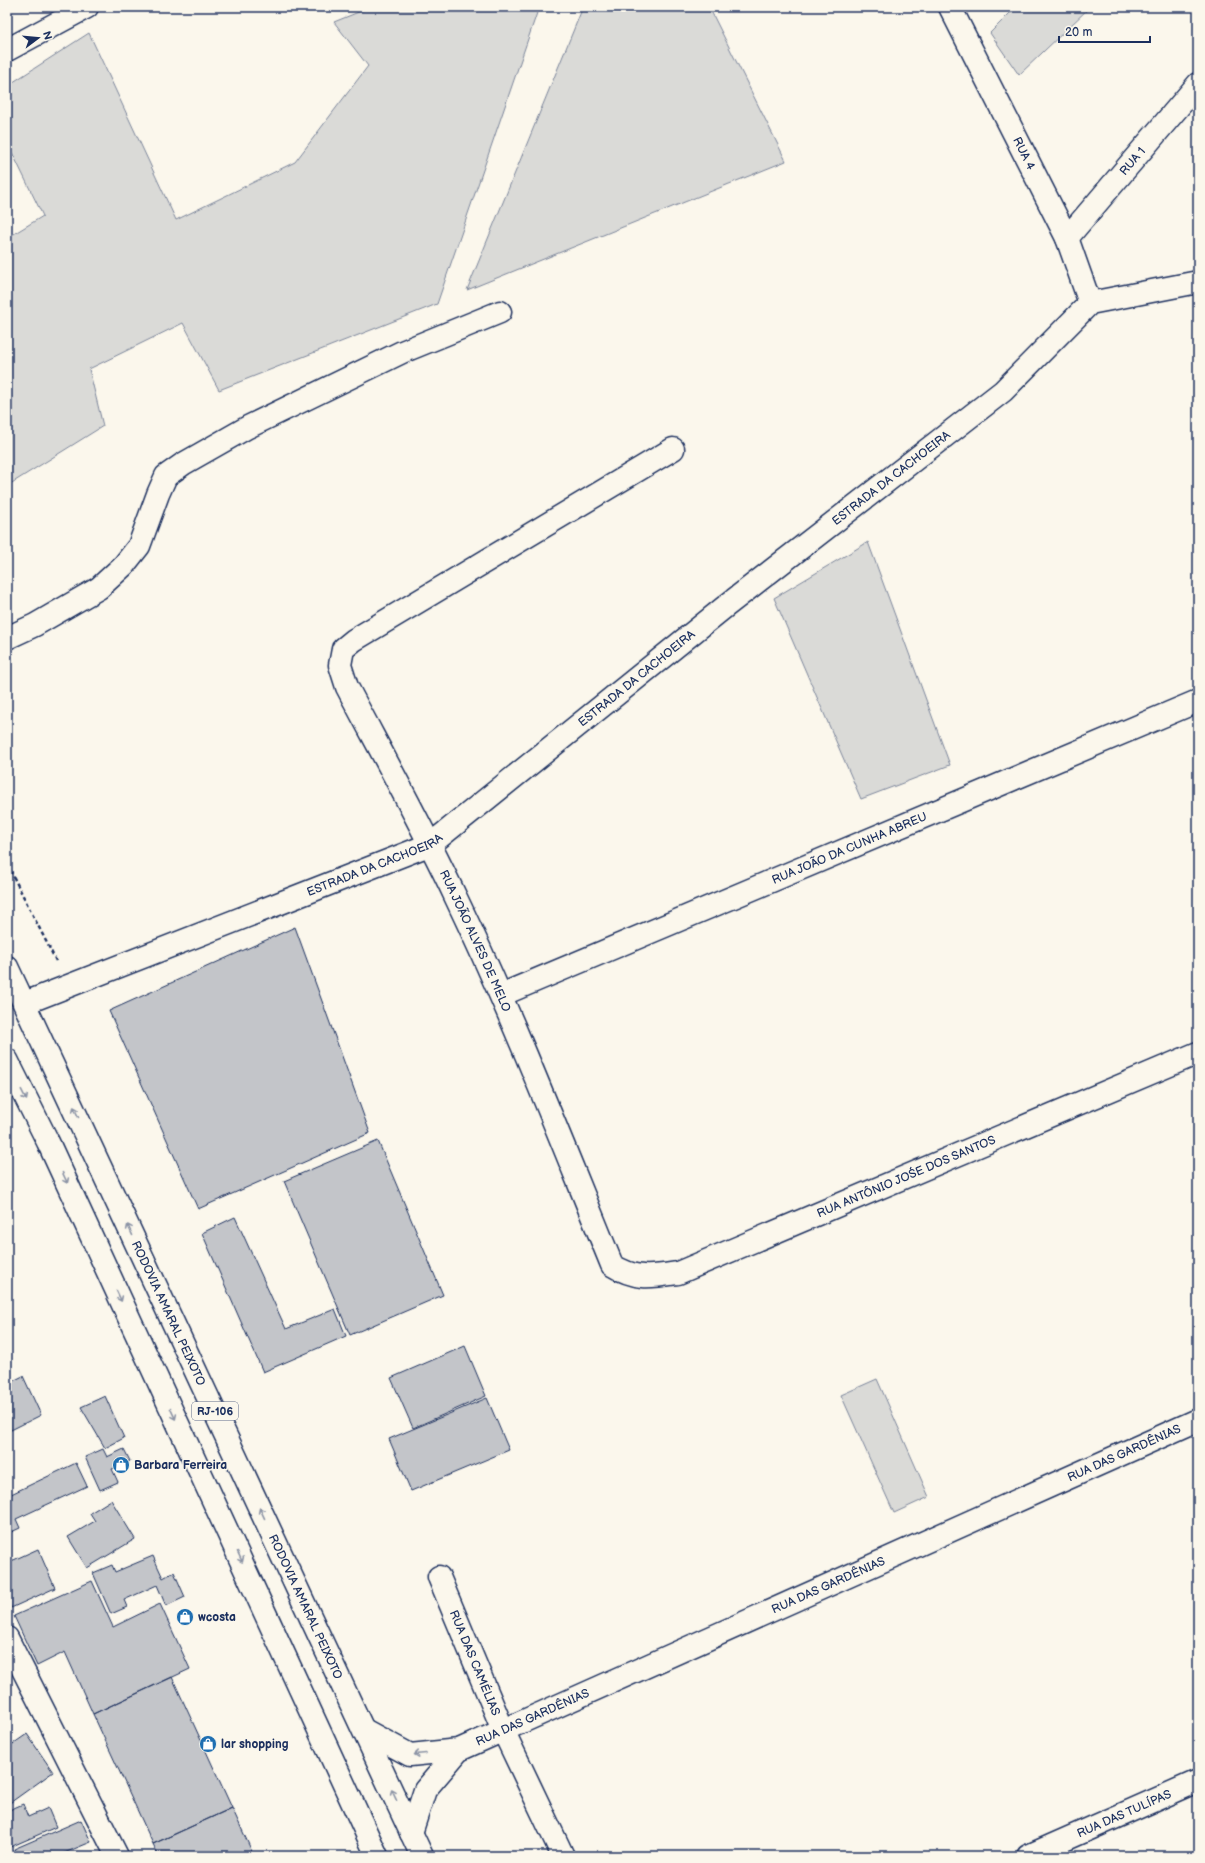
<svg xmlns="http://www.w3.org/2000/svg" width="1205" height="1863" font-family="'Balsamiq Sans',sans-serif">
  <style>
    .green { fill: #dadad7; stroke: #7a849a }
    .building { fill: #c3c5c9; stroke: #1b2f5e }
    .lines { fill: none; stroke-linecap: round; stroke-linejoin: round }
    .street-casing { stroke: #1b2f5e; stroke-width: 25 }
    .highway-casing { stroke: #1b2f5e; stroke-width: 25 }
    .path { stroke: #1b2f5e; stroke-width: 2.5; stroke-dasharray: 4 3; stroke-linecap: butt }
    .street { stroke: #fbf7ec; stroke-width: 22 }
    .highway { stroke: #fbf7ec; stroke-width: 22 }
    .oneway { stroke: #8b93a5 }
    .labels { text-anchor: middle; stroke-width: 3; stroke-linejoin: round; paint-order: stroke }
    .shield { fill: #fbf7ec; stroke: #5e6b89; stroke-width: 1 }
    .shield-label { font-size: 11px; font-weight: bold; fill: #1b2f5e }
    .street-label { font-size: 12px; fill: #1b2f5e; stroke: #fbf7ec }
    .poi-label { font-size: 12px; font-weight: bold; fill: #1b2f5e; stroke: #fbf7ec; text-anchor: start }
  </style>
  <rect width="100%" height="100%" fill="#fbf7ec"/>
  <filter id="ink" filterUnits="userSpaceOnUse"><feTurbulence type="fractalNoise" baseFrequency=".025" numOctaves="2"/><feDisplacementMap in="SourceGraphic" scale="8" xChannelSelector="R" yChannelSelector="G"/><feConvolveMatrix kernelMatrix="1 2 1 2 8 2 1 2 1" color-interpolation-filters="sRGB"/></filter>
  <g filter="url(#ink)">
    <path class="green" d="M371,7H539L437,304L219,390L183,323L89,369L103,426L7,486V238L43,216L7,142V86L89,33L176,220L295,162L368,66L334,22Z
      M583,7H709L786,161L467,290Z
      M1016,7H1090L1019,75L990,33Z
      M868,542L950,765L861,799L774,598Z
      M877,1379L929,1497L894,1513L841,1395Z"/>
    <path class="building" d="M295,927L370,1133L198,1209L109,1011Z
      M378,1141L443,1295L350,1335L284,1181Z
      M235,1217L286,1329L335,1309L346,1336L263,1372L202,1233Z
      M465,1346L486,1396L413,1428L391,1378Z
      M23,1376L41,1415L7,1432V1384Z
      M105,1396L124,1438L105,1448L81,1407Z
      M487,1398L509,1450L411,1491L389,1439Z
      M103,1449L107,1457L124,1449L130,1461L112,1469L118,1482L100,1490L85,1457Z
      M76,1463L87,1486L16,1519L20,1528L7,1534V1496Z
      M111,1500L135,1539L87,1568L68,1537L95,1521L90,1513Z
      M38,1549L55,1588L11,1608L7,1599V1563Z
      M153,1556L163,1578L174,1572L185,1597L166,1606L157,1585L124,1600L127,1607L111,1614L93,1573L112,1565L115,1572Z
      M92,1581L113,1627L160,1604L190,1669L93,1714L65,1652L37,1666L14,1616Z
      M172,1677L232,1808L153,1844L93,1714Z
      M27,1734L53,1772L7,1805V1748Z
      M23,1804L28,1817L48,1808L56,1827L8,1848L7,1811Z
      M232,1808L254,1856H159L153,1844Z
      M81,1820L91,1842L57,1856H18L14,1849Z"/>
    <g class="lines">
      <g class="street-casing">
        <g id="street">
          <path id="s1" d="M950,7L1067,238L1090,303"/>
          <path d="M7,50L87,7"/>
          <path id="s2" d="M1067,238L1198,84"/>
          <path id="s3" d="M673,449L354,640L343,649L340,665L347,687C384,757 423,827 457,900C514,1019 562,1143 612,1265C636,1280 651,1277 678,1273L1198,1053"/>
          <path d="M7,638L35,625L99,588L124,565L139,546L158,494L166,476L183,464L248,427L402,352L500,312"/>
          <path id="s4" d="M501,995L1198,701"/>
          <path id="s5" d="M25,1003L431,844L726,606L1003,391L1090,303L1198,282"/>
          <path id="s6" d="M439,1577L503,1730L563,1856"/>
          <path d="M7,1638L117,1856"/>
          <path id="s7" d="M364,1730L410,1755L459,1750L1198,1420"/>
          <path d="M411,1833L425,1790L459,1750"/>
          <path id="s8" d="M1028,1856L1198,1781"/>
        </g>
      </g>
      <g class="highway-casing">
        <g id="highway">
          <path id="s9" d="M7,967L422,1856"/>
          <path d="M7,1060L48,1142L377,1856"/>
        </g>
      </g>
      <path class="path" d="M7,864L56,961"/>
      <use href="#street" class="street"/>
      <use href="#highway" class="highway"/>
    </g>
    <defs><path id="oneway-shaft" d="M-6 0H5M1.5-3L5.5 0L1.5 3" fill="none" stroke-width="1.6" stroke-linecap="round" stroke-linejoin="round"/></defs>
    <g class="oneway">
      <use href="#oneway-shaft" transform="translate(24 1095) rotate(63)"/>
      <use href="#oneway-shaft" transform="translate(76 1112) rotate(-115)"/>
      <use href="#oneway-shaft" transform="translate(65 1178) rotate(65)"/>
      <use href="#oneway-shaft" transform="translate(130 1230) rotate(-115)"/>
      <use href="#oneway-shaft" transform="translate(119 1296) rotate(65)"/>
      <use href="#oneway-shaft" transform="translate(173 1414) rotate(65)"/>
      <use href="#oneway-shaft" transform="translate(262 1513) rotate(-115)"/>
      <use href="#oneway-shaft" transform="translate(240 1557) rotate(65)"/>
      <use href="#oneway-shaft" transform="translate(420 1754) rotate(175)"/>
      <use href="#oneway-shaft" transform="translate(394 1795) rotate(-115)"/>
    </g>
  </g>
  <defs>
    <g id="shop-disc" transform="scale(0.9)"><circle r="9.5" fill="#1f6fb2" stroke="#fbf7ec"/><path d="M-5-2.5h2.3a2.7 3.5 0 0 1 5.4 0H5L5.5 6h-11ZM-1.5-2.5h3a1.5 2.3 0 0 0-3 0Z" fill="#fff"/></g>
  </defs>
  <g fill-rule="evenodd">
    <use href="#shop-disc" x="121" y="1465"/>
    <use href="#shop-disc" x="185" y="1617"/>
    <use href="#shop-disc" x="208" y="1744"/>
  </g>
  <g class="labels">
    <rect class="shield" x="192" y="1402" width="46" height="18" rx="3"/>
    <g class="shield-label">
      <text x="215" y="1415">RJ-106</text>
    </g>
    <g class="street-label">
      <text dy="4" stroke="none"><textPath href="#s1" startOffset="164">RUA 4</textPath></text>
      <text dy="4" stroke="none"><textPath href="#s2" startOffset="101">RUA 1</textPath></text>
      <text dy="4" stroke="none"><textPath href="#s5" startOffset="1024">ESTRADA DA CACHOEIRA</textPath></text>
      <text dy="4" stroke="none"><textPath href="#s5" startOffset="700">ESTRADA DA CACHOEIRA</textPath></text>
      <text dy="4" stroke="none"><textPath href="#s4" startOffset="378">RUA JOÃO DA CUNHA ABREU</textPath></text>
      <text dy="4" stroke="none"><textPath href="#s5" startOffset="376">ESTRADA DA CACHOEIRA</textPath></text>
      <text dy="4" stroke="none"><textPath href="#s3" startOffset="710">RUA JOÃO ALVES DE MELO</textPath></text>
      <text dy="4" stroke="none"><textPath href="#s3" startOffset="1378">RUA ANTÔNIO JOŚE DOS SANTOS</textPath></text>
      <text dy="4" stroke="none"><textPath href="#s9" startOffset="382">RODOVIA AMARAL PEIXOTO</textPath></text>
      <text dy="4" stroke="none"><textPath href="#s7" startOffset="830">RUA DAS GARDÊNIAS</textPath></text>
      <text dy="4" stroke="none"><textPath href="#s7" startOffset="506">RUA DAS GARDÊNIAS</textPath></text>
      <text dy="4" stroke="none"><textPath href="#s9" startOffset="706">RODOVIA AMARAL PEIXOTO</textPath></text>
      <text dy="4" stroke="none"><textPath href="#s6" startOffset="93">RUA DAS CAMÉLIAS</textPath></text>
      <text dy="4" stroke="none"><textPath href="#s7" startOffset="182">RUA DAS GARDÊNIAS</textPath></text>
      <text dy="4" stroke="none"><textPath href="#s8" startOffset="105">RUA DAS TULÍPAS</textPath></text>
    </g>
    <g class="poi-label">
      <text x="134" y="1469">Barbara Ferreira</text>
      <text x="198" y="1621">wcosta</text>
      <text x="221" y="1748">lar shopping</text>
    </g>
  </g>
  <rect width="1205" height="1863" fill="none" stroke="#fbf7ec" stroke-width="24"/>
  <rect x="12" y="12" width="1181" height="1839" fill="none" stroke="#1b2f5e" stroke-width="1.5" filter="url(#ink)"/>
  <g transform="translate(38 38) rotate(74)" stroke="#fbf7ec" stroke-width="3" paint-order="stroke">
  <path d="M0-3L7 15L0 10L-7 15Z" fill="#1b2f5e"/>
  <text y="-6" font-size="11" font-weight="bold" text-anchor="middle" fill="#1b2f5e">N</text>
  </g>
  <path d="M1059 36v6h91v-6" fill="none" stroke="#1b2f5e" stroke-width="2"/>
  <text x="1065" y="36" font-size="12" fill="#1b2f5e" stroke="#fbf7ec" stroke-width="3" paint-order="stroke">20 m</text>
</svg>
